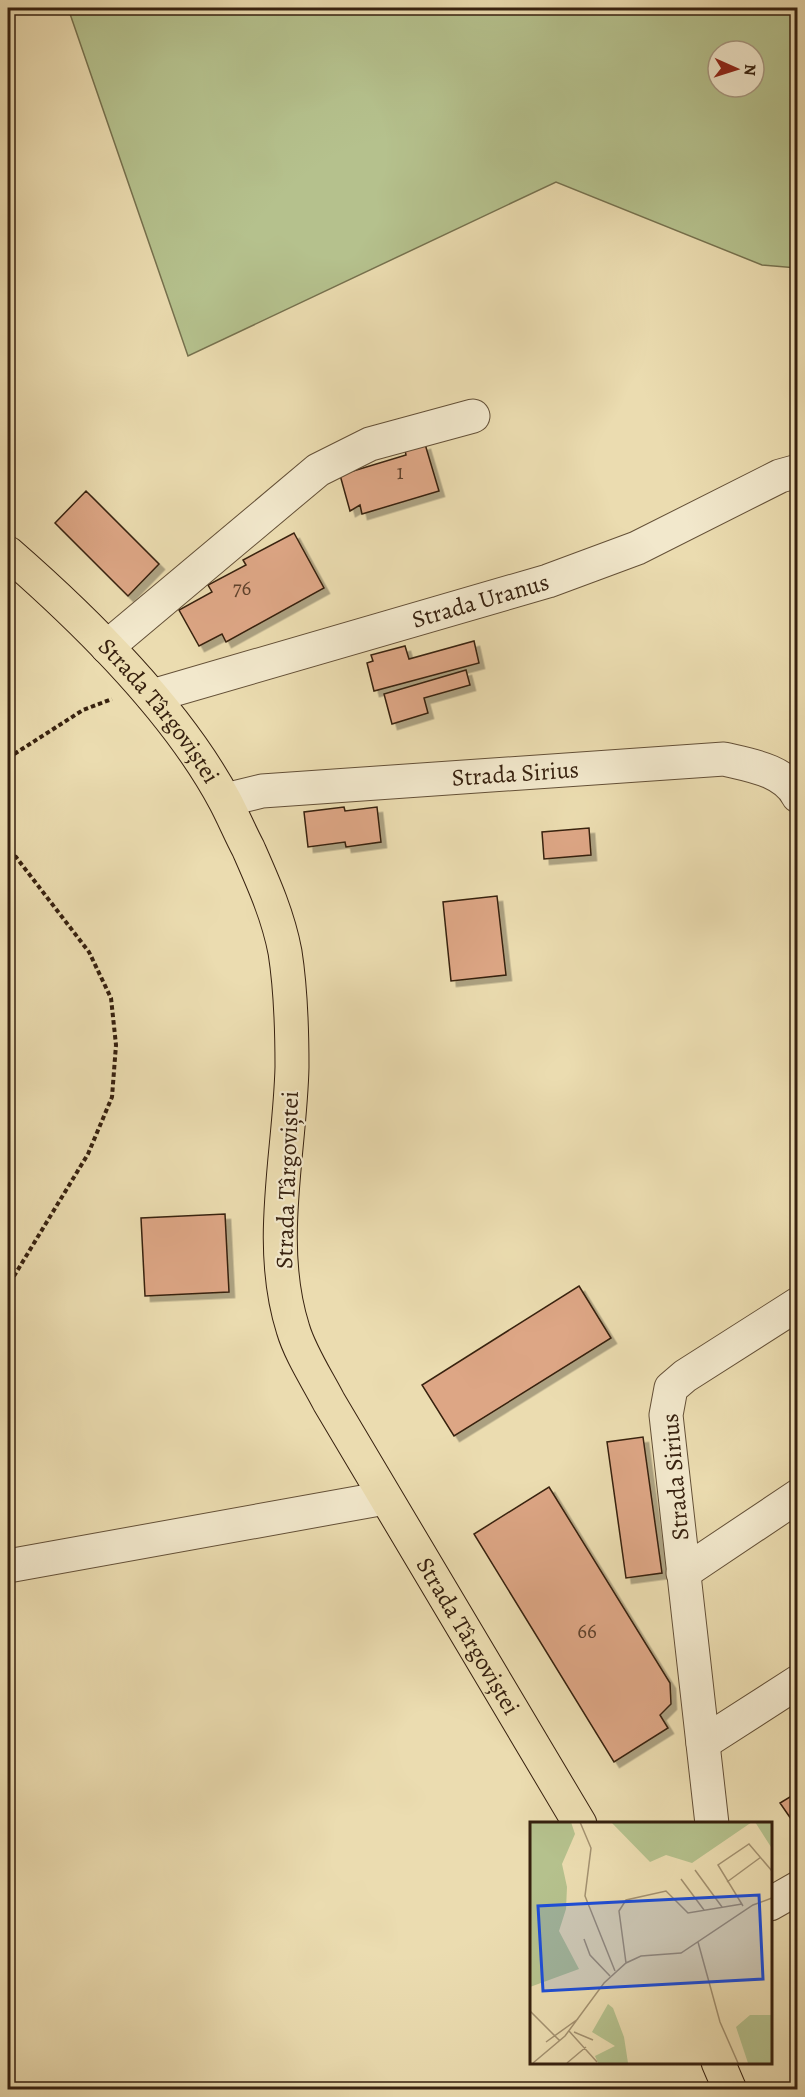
<svg xmlns="http://www.w3.org/2000/svg" width="805" height="2097" font-family="Alegreya,serif">
  <style>
    .green { fill: #b5c18d; stroke: #76714e; stroke-width: 1.5; fill-rule: evenodd }
    .building { fill: #dda685; stroke: #37210f; stroke-width: 1.5; filter: url(#shadow) }
    .lines { fill: none; stroke-linecap: round; stroke-linejoin: round }
    .minor-casing { stroke: #645037; stroke-width: 35 }
    .major-casing { stroke: #37210f; stroke-width: 35 }
    .path { stroke: #37210f; stroke-width: 4; stroke-dasharray: 4.5 3; stroke-linecap: butt }
    .minor { stroke: #f2e8cc; stroke-width: 33 }
    .major { stroke: #ebdcb0; stroke-width: 33 }
    .labels { text-anchor: middle; stroke-width: 4.5; stroke-linejoin: round; paint-order: stroke }
    .number-label { font-size: 21px; fill: #60422c }
    .street-label { font-size: 24px; fill: #37210f; stroke: #f2e8cc }
    .inset-road { fill: none; stroke: #a39170; stroke-width: 1.5 }
    .view { fill: #1d4ed8; fill-opacity: 0.15; stroke: #1d4ed8; stroke-width: 3 }
    .inset-edge { fill: none; stroke: #37210f; stroke-width: 3 }
  </style>
  <defs>
    <filter id="shadow"><feDropShadow dx="5.5" dy="5.5" stdDeviation="0" flood-color="#0004"/></filter>
  </defs>
  <rect width="100%" height="100%" fill="#ebdcb0"/>
  <filter id="stains"><feTurbulence type="fractalNoise" baseFrequency=".00333" numOctaves="4"/><feColorMatrix values="0 0 0 0 .2 0 0 0 0 .09 0 0 0 0 .02 0 0 0 .5 -.17"/></filter>
  <radialGradient id="worn" r=".72"><stop offset=".6" stop-color="#630" stop-opacity="0"/><stop offset="1" stop-color="#630" stop-opacity=".3"/></radialGradient>
  <path class="green" d="M68,8H797V268L762,265L556,182L188,356ZM718,51H754V87H718Z"/>
  <path class="building" d="M425,444L439,491L362,514L360,505L350,511L340,475L406,455L405,450Z
    M86,491L159,564L128,596L55,523Z
    M294,533L324,588L226,642L222,634L199,646L179,610L212,592L208,585L246,565L243,560Z
    M474,641L479,663L374,691L367,663L373,661L371,655L405,646L409,659Z
    M466,670L470,685L424,698L428,713L392,724L384,694Z
    M344,807L345,811L377,807L381,842L346,847L345,842L308,847L304,812Z
    M589,828L591,855L544,859L542,832Z
    M497,896L506,975L451,981L443,902Z
    M225,1214L229,1292L145,1296L141,1218Z
    M579,1286L611,1338L454,1436L422,1385Z
    M643,1437L662,1573L626,1578L607,1442Z
    M549,1487L670,1683L671,1704L660,1715L668,1728L614,1762L474,1534Z
    M798,1792V1829L780,1803Z"/>
  <g class="lines">
    <g class="minor-casing">
      <g id="minor">
        <path d="M107,647L318,470L370,444L473,416"/>
        <path id="s1" d="M152,696L548,581L637,548L780,476L798,471"/>
        <path id="s2" d="M225,800L262,791L724,759C749,765 785,770 798,796"/>
        <path d="M8,1566L385,1498"/>
        <path d="M683,1573L798,1496"/>
        <path d="M703,1743L798,1682"/>
        <path d="M712,1824L666,1415L671,1388L685,1376L798,1304"/>
        <path d="M770,1904L798,1888"/>
      </g>
    </g>
    <g class="major-casing">
      <g id="major">
        <path id="s3" d="M8,553C86,621 176,709 225,801C233,816 240,833 248,848C263,882 278,915 285,952C291,990 292,1028 292,1067C290,1153 266,1244 293,1329C300,1353 317,1379 329,1402L580,1824"/>
        <path d="M718,2062L730,2090"/>
      </g>
    </g>
    <path class="path" d="M8,758L83,710L112,699
      M8,852L16,857L89,952L111,998L116,1045L112,1097L88,1154L8,1286"/>
    <use href="#minor" class="minor"/>
    <use href="#major" class="major"/>
  </g>
  <g class="labels">
    <g class="number-label">
      <text x="400" y="479">1</text>
      <text x="242" y="595">76</text>
      <text x="587" y="1638">66</text>
    </g>
    <g class="street-label">
      <text dy="8" stroke="none"><textPath href="#s1" startOffset="342">Strada Uranus</textPath></text>
      <text dy="8" stroke="none"><textPath href="#s3" startOffset="219">Strada Târgoviștei</textPath></text>
      <text dy="8" stroke="none"><textPath href="#s2" startOffset="292">Strada Sirius</textPath></text>
      <text transform="translate(287 1180) rotate(-88)" y="8">Strada Târgoviștei</text>
      <text transform="translate(675 1477) rotate(-95)" y="8">Strada Sirius</text>
      <text dy="8" stroke="none"><textPath href="#s3" startOffset="1227">Strada Târgoviștei</textPath></text>
    </g>
  </g>
  <g transform="translate(530 1822)">
    <rect width="242" height="242" fill="#ebdcb0"/>
    <path d="M0,0H41L45,12L32,42L37,65L36,87L29,109L49,147L0,165ZM81,0H222L162,41L136,33L120,40ZM225,0H241V25ZM78,182L83,186L94,215L98,241H68L65,234L85,224L62,210ZM220,193H241V241H218L206,205Z" fill="#b5c18d"/>
    <path class="inset-road" d="M50,0L61,26L55,74L85,149M165,48L192,85M151,57L174,88M197,60L231,35M213,84L188,43L219,22L242,49M54,117L60,133L80,154M168,120L190,200L208,241M96,141L89,89L96,78L136,69L158,91L212,82M0,189L30,219M39,209L67,240M44,210L63,218M16,220L48,197M3,241L35,214L74,161L96,141L111,134L151,131L223,83L242,76M37,241L56,225"/>
    <path class="view" d="M229,73L233,157L13,169L8,84Z"/>
    <rect width="242" height="242" class="inset-edge"/>
  </g>
  <rect width="805" height="2097" fill="none" stroke="#ebdcb0" stroke-width="30"/>
  <rect x="9" y="9" width="787" height="2079" fill="none" stroke="#37210f" stroke-width="3"/>
  <rect x="15" y="15" width="775" height="2067" fill="none" stroke="#37210f" stroke-width="1.5"/>
  <g transform="translate(736 69) rotate(93)"><circle r="28" fill="#f2e8cc" stroke="#a79880" stroke-width="1.5"/>
  <path d="M0-4.5L10 22L0 15L-10 22Z" fill="#8f2418"/>
  <text y="-9" font-size="16" font-weight="bold" text-anchor="middle" fill="#37210f">N</text>
  </g>
  <rect width="100%" height="100%" filter="url(#stains)"/>
  <rect width="100%" height="100%" fill="url(#worn)"/>
</svg>
